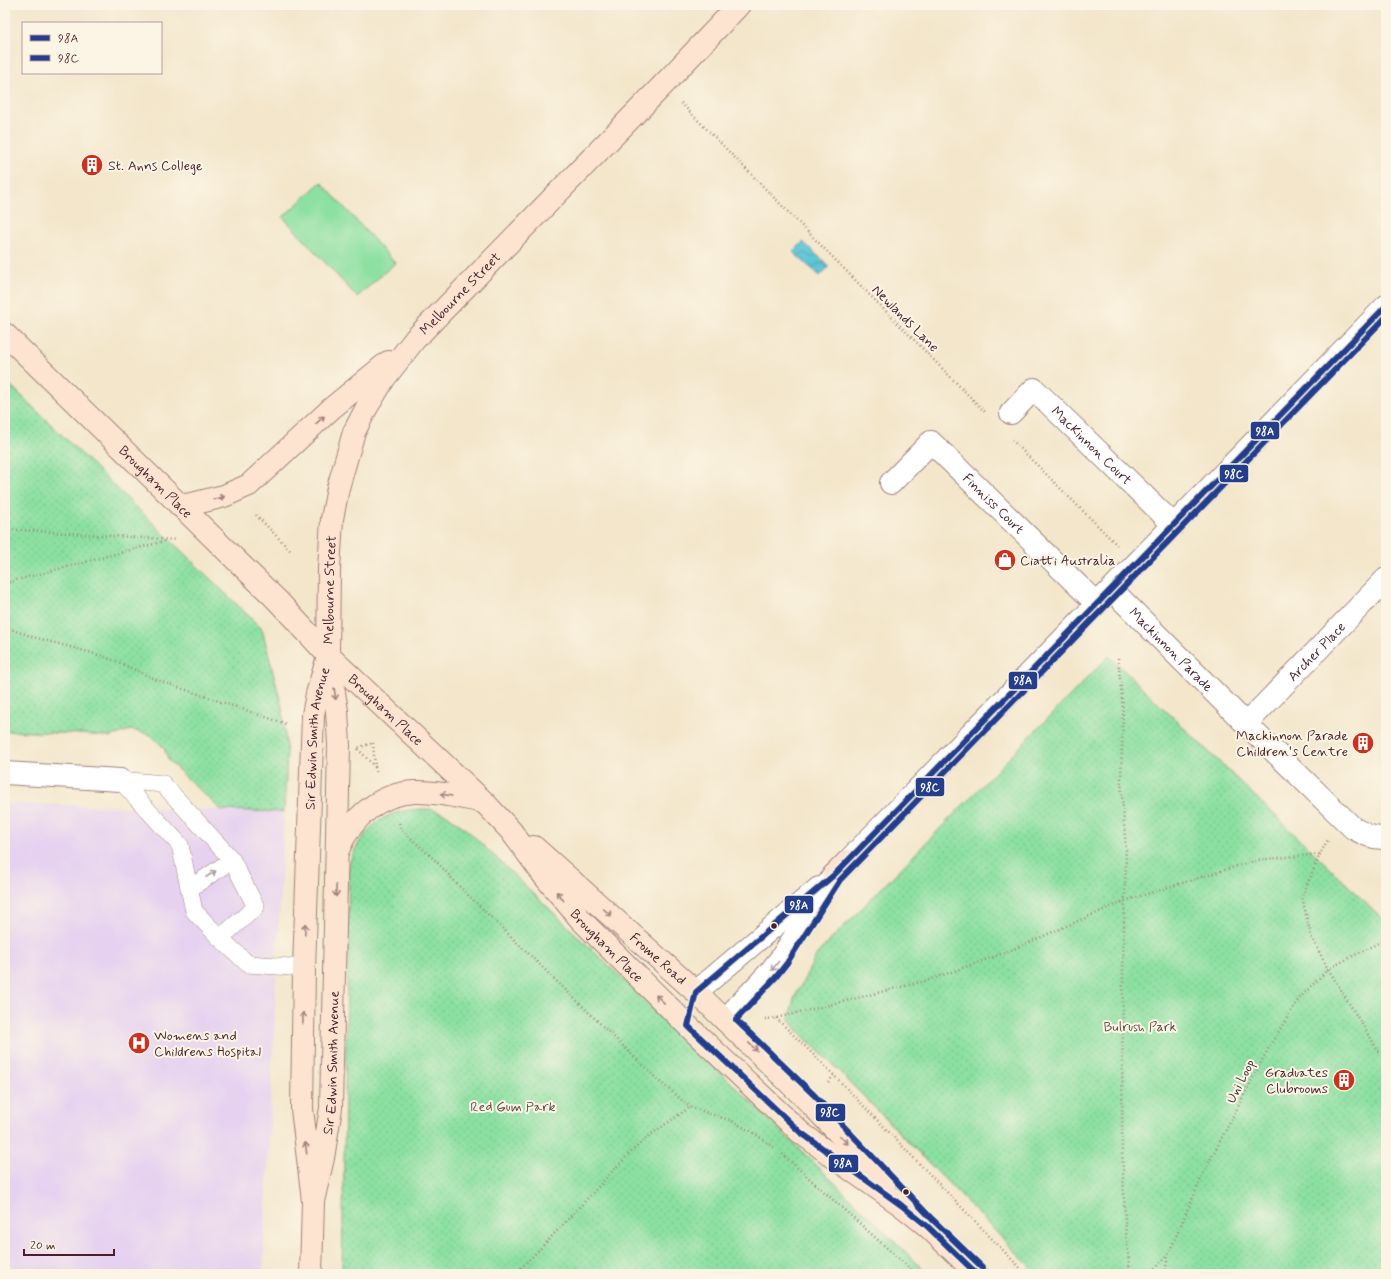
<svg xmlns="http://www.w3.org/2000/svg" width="1391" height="1279" font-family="Mynerve,sans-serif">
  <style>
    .built { fill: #e6d2f0 }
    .green { fill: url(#green-dots); stroke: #6b8066 }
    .pitch { fill: #8ce0a2; stroke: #6b8066 }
    .water { fill: url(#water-waves); stroke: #527280 }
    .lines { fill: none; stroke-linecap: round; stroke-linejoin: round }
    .lane-casing { stroke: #9e827b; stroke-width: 18 }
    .street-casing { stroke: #9e827b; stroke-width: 24 }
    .secondary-casing { stroke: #9e827b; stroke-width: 24 }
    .path { stroke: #9e827b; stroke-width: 2.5; stroke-dasharray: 1 3; stroke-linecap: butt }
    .lane { stroke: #fff; stroke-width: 17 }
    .street { stroke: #fff; stroke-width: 22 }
    .secondary { stroke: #fde4d1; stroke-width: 22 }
    .bus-1-casing { stroke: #fcf5e5; stroke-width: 9 }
    .bus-2-casing { stroke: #fcf5e5; stroke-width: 9 }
    .bus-1 { stroke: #243e8c; stroke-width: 6 }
    .bus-2 { stroke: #243e8c; stroke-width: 6 }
    .oneway { stroke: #a4827e }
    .oneway2 { stroke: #ae9aa0 }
    .bus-dot { fill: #4a1f2b; stroke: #fcf5e5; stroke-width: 1.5 }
    .labels { text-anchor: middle; stroke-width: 4; stroke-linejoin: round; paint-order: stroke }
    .poi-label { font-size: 14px; fill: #4a1f2b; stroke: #fcf5e5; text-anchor: start }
    .street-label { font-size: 14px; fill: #4a1f2b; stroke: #fcf5e5 }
    .park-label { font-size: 14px; fill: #5a4f49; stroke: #fcf5e5 }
    .line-badge { stroke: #fcf5e5; stroke-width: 1.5 }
    .badge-label { font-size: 11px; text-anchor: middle; font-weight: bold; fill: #fff }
  </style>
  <defs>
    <pattern id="green-dots" width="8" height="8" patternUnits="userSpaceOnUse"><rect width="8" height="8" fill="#8ce0a2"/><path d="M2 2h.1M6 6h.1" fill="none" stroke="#7ac08c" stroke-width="1.8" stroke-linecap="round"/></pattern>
    <pattern id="water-waves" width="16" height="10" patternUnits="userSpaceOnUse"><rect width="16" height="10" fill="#5ac4d5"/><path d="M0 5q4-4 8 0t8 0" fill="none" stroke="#4c9fad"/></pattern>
  </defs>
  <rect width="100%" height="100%" fill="#fcf5e5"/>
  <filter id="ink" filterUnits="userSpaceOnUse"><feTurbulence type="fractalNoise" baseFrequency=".025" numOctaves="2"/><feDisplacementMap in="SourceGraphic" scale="8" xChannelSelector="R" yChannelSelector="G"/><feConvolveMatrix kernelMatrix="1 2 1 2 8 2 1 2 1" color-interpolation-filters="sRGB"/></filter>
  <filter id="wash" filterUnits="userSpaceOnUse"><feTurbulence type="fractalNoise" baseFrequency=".012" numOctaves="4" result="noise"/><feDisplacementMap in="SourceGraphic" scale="16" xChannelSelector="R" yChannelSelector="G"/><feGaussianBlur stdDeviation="0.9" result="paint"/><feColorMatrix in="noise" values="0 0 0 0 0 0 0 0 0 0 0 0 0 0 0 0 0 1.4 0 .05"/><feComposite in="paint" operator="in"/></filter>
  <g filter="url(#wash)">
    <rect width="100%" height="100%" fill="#f3e6cb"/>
    <path class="built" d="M5,803L284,812L263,1274H5Z"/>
    <path class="green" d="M5,380L262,629L282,707L287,753L284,812L221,810L169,761L164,748L151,735L131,730L109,737L82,734L5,731Z
      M1109,656L1386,922V1274H1037L838,1070L799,1032L789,1018L794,999L817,954Z
      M430,809L447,815L466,829L768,1118L928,1274H342L349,864C360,835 376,815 408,810C415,809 423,809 430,809Z"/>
    <path class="pitch" d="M321,182L395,263L357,297L283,217Z"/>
    <path class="water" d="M803,242L829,266L820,276L793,252Z"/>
  </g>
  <g filter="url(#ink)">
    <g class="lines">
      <g class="lane-casing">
        <path id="lane" d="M120,780L163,784L232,860L256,907L220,938L194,911L180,845Z
          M189,889L232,860
          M220,938L248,964L304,968"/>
      </g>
      <g class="street-casing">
        <g id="street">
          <path id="s1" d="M1011,413L1034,389L1174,525"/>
          <path id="s2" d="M891,483L931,442L1097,604"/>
          <path id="s3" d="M1112,590L1246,724L1353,828C1364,834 1373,839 1386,838"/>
          <path id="s4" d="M1246,724L1386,579"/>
          <path d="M5,773L120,780"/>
          <path d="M848,861L1386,306"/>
          <path d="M696,992L819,888"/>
          <path d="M725,1020L770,972L781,958L834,875"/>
        </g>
      </g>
      <g class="secondary-casing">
        <g id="secondary">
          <path id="s5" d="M5,334L277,600L328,655L484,802L511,831L545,877L581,920L688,1026L800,1132L840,1162L901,1205L926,1225"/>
          <path d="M180,506L196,503L224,496L249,485L332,408L388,362"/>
          <path id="s6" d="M534,847L696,992L809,1102L885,1182"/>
          <path d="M338,850C351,818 380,793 415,792C438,791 462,798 484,802"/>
          <path d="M834,875L848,861"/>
          <path id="s7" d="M313,1201L323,1158L331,1108L339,745L337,711L328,655L329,569L332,519L338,488L354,432L367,407L384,379L415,339L663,85L739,5"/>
          <path d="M916,1215L977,1274"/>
          <path id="s8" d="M311,1274L313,1201L302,1109L304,968L313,715L317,694L327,660"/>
        </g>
      </g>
      <path class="path" d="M681,103L985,412
        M1012,440L1117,545
        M256,515L291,551
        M5,529L176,540
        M5,583L165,541
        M5,627L30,636L99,655L116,661L157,680L286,724
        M1118,658L1123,710L1121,781L1126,851L1123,969L1122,1147L1125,1221L1130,1274
        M373,743L375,767L357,748Z
        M375,767L377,773
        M399,823L401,829L439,864L459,886L658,1080L690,1107L732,1121L752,1132L775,1148
        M1320,854L1302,897L1311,936L1328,969L1379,1052
        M776,1018L824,1065L1026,1274
        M765,1019L776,1018L825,1006L929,980L1007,952L1124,901L1257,860L1320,854L1328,840
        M828,1082L834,1076
        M782,1154L916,1274
        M515,1274L541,1248L627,1156L646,1138L690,1107
        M1149,1274L1167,1256
        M1165,1274L1168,1255L1204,1172L1268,1049L1298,1000L1328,969L1386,939"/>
      <use href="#lane" class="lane"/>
      <use href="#street" class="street"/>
      <use href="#secondary" class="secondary"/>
      <g class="bus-1-casing">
        <path id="bus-1" d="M977,1274L926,1225L901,1205L800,1132L688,1026L696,992L834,875L1386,306"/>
      </g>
      <g class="bus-2-casing">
        <path id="bus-2" d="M983,1268L932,1219L815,1096L736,1020L776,977L787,963L840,880L1386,317"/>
      </g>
      <use href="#bus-1" class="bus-1"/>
      <use href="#bus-2" class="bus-2"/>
    </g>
    <defs><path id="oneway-shaft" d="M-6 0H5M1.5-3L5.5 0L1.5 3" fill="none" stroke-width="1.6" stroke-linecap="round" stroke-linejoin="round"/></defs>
    <g class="oneway">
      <use href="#oneway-shaft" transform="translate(320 420) rotate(-43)"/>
      <use href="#oneway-shaft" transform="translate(219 498) rotate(-16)"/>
      <use href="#oneway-shaft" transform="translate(335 694) rotate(82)"/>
      <use href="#oneway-shaft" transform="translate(446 795) rotate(-170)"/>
      <use href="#oneway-shaft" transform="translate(336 891) rotate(91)"/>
      <use href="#oneway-shaft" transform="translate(560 896) rotate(-129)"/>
      <use href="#oneway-shaft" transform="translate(607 912) rotate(42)"/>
      <use href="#oneway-shaft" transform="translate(305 929) rotate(-88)"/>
      <use href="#oneway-shaft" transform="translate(660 999) rotate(-136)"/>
      <use href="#oneway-shaft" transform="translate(303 1018) rotate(-89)"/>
      <use href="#oneway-shaft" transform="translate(753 1047) rotate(44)"/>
      <use href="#oneway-shaft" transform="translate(844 1140) rotate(46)"/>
      <use href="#oneway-shaft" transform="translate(306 1148) rotate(-97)"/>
    </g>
    <g class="oneway2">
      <use href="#oneway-shaft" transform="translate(211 874) rotate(-33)"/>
      <use href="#oneway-shaft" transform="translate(775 966) rotate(129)"/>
    </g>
  </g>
  <defs>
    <g id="building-disc" transform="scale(1.15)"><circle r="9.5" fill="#c8321e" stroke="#fcf5e5"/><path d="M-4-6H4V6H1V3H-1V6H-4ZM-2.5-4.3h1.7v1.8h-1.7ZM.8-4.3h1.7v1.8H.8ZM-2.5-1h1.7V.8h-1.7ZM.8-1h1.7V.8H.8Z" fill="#fff"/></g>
    <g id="shop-disc" transform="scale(1.15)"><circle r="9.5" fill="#c8321e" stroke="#fcf5e5"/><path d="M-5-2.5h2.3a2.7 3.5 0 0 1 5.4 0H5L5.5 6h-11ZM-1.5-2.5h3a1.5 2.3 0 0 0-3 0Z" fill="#fff"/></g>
    <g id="hospital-disc" transform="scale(1.15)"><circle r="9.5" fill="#c8321e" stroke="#fcf5e5"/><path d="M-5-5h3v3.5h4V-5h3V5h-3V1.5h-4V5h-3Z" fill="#fff"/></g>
  </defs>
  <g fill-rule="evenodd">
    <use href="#building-disc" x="92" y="165"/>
    <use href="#shop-disc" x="1005" y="560"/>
    <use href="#building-disc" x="1363" y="743"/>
    <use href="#hospital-disc" x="139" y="1043"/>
    <use href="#building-disc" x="1344" y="1080"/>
  </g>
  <g class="bus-dot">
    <circle cx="774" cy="926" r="3.5"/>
    <circle cx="906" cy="1192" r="3.5"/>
  </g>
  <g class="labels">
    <g class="poi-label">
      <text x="108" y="170">St. Anns College</text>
      <text x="1020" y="565">Ciatti Australia</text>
      <text x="1348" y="740" text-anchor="end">Mackinnon Parade<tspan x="1348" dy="16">Children's Centre</tspan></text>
      <text x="154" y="1040">Womens and<tspan x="154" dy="16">Childrens Hospital</tspan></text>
      <text x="1328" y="1077" text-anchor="end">Graduates<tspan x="1328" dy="16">Clubrooms</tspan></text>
    </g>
    <g class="street-label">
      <text dy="5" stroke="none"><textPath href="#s7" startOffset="950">Melbourne Street</textPath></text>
      <text transform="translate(906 318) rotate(45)" y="5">Newlands Lane</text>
      <text dy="5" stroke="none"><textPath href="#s1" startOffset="114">MacKinnon Court</textPath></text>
      <text dy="5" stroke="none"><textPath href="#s5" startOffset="211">Brougham Place</textPath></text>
      <text dy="5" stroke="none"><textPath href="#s2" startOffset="145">Finniss Court</textPath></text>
      <text dy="5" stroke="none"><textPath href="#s7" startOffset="614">Melbourne Street</textPath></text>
      <text dy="5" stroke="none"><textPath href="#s3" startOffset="84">Mackinnon Parade</textPath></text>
      <text dy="5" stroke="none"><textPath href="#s4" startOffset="101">Archer Place</textPath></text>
      <text dy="5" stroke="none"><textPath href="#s5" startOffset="535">Brougham Place</textPath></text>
      <text dy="5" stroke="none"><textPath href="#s8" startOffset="537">Sir Edwin Smith Avenue</textPath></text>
      <text dy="5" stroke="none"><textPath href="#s5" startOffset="859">Brougham Place</textPath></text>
      <text dy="5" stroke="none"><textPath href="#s6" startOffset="167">Frome Road</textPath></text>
      <text dy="5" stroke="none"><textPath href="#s7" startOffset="140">Sir Edwin Smith Avenue</textPath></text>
      <text transform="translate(1240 1081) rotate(-63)" y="5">Uni Loop</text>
    </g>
    <g class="park-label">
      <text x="1140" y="1031">Bulrush Park</text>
      <text x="513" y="1111">Red Gum Park</text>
    </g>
  </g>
  <g class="line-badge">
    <rect x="1250" y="421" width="30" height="19" rx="4" fill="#243e8c"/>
    <rect x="1219" y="464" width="30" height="19" rx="4" fill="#243e8c"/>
    <rect x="1008" y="671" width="30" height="19" rx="4" fill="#243e8c"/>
    <rect x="915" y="777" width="30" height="20" rx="4" fill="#243e8c"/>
    <rect x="784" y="895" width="30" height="19" rx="4" fill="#243e8c"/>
    <rect x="815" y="1103" width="31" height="19" rx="4" fill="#243e8c"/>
    <rect x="828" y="1154" width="31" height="19" rx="4" fill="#243e8c"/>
  </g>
  <g class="badge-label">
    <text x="1265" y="435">98A</text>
    <text x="1234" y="478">98C</text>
    <text x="1023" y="684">98A</text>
    <text x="930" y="791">98C</text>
    <text x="799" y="909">98A</text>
    <text x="830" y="1116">98C</text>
    <text x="843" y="1167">98A</text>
  </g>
  <rect width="1391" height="1279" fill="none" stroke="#fcf5e5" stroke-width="20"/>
  <rect x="22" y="22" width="140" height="52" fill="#fcf5e5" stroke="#b59f9b"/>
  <rect x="30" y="35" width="20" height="6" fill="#243e8c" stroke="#b59f9b"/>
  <text x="58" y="42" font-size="12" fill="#4a1f2b">98A</text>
  <rect x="30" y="55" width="20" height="6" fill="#243e8c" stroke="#b59f9b"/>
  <text x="58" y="62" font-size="12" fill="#4a1f2b">98C</text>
  <path d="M24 1249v6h90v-6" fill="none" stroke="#4a1f2b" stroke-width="2"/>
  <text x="30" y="1249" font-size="12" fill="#4a1f2b" stroke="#fcf5e5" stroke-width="3" paint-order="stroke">20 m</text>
</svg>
